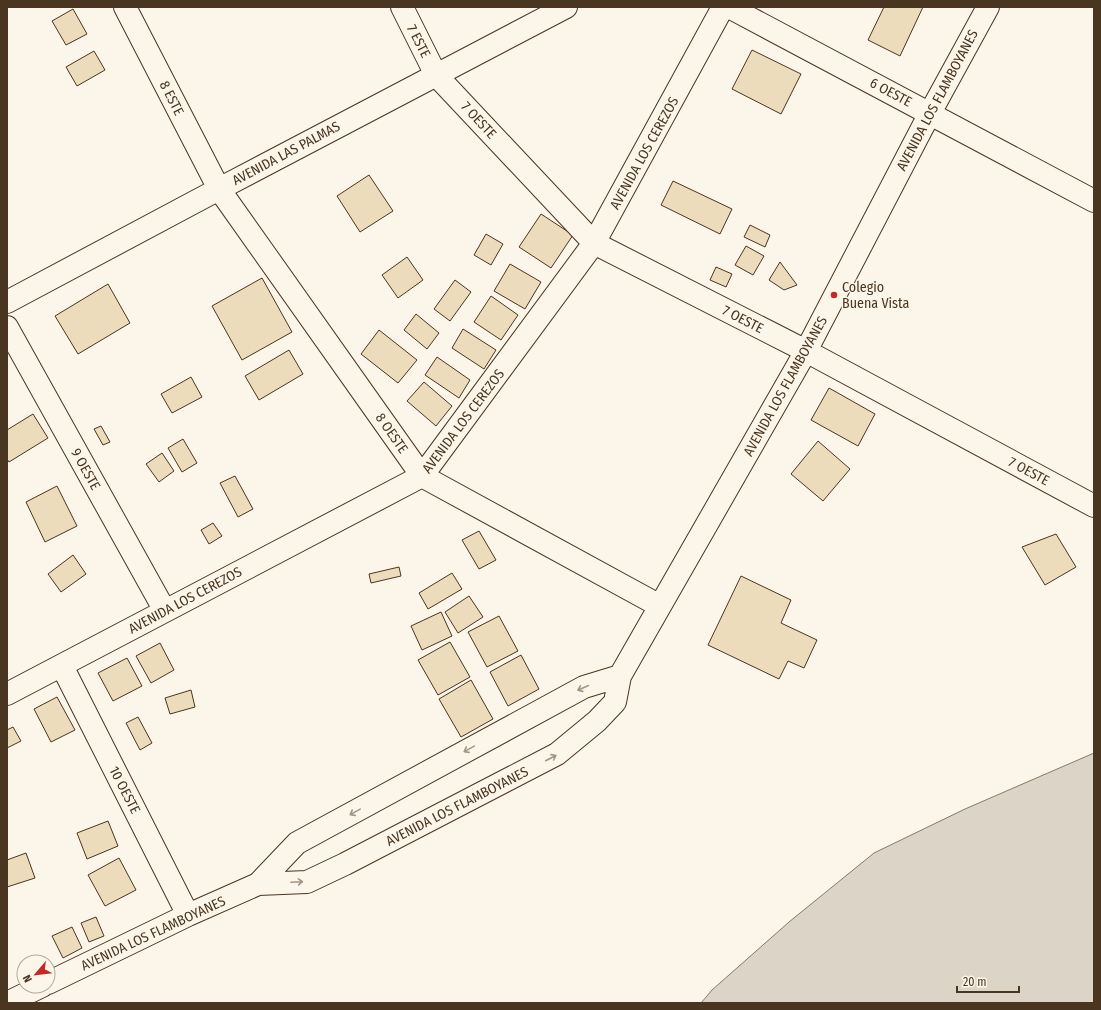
<svg xmlns="http://www.w3.org/2000/svg" width="1101" height="1010" font-family="'Fira Sans Condensed',sans-serif">
  <style>
    .water { fill: #dcd4c6; stroke: #887966 }
    .building { fill: #ecdcbc; stroke: #4a3520 }
    .lines { fill: none; stroke-linecap: round; stroke-linejoin: round }
    .minor-casing { stroke: #4a3520; stroke-width: 24 }
    .minor { stroke: #fbf6e9; stroke-width: 22 }
    .oneway { stroke: #a29684 }
    .poi-dot { fill: #c62828; stroke: #fbf6e9; stroke-width: 1.5 }
    .labels { text-anchor: middle; stroke-width: 3; stroke-linejoin: round; paint-order: stroke }
    .street-label { font-size: 14px; fill: #4a3520; stroke: #fbf6e9 }
    .poi-label { font-size: 14px; fill: #4a3520; stroke: #fbf6e9; text-anchor: start }
  </style>
  <rect width="100%" height="100%" fill="#fbf6e9"/>
  <path class="water" d="M1094,753V1003H701L712,990L789,922L874,853L965,809Z"/>
  <path class="building" d="M884,7H923L900,56L868,40Z
    M73,9L87,34L66,45L52,21Z
    M752,50L801,74L781,114L732,89Z
    M94,51L105,70L77,86L66,67Z
    M369,175L393,211L360,232L337,196Z
    M673,181L732,209L720,234L661,205Z
    M541,214L573,235L551,268L519,247Z
    M750,225L770,235L765,247L744,237Z
    M486,234L503,244L491,265L474,255Z
    M746,246L764,256L753,275L735,265Z
    M407,257L423,280L398,298L382,275Z
    M780,262L797,285L784,290L769,280Z
    M510,264L541,282L525,309L494,291Z
    M716,267L732,274L726,287L710,280Z
    M262,278L292,332L242,360L212,306Z
    M455,280L471,292L450,321L434,309Z
    M108,284L130,323L78,354L55,316Z
    M491,296L518,315L501,340L474,322Z
    M416,314L439,333L427,349L404,330Z
    M463,329L496,350L484,369L452,348Z
    M379,330L417,360L398,383L361,354Z
    M289,350L303,374L259,400L245,376Z
    M437,357L470,380L459,398L425,375Z
    M191,377L202,397L172,413L161,394Z
    M424,382L452,406L436,426L407,401Z
    M829,388L875,414L858,446L811,420Z
    M33,414L48,438L9,462L7,459V430Z
    M101,426L110,442L103,445L94,429Z
    M183,439L197,463L182,472L168,448Z
    M818,441L850,469L823,501L791,474Z
    M162,453L174,471L159,482L146,464Z
    M235,476L253,509L238,517L220,483Z
    M57,486L77,526L45,542L26,502Z
    M213,523L222,536L209,544L201,530Z
    M479,531L496,560L479,569L462,540Z
    M1056,534L1076,567L1045,585L1022,547Z
    M73,555L86,574L61,592L48,574Z
    M399,567L401,576L371,583L369,574Z
    M452,573L462,589L428,609L419,593Z
    M741,576L791,600L781,623L817,640L804,668L788,661L779,679L708,645Z
    M469,596L483,617L458,633L445,612Z
    M441,612L452,636L422,650L411,626Z
    M499,616L518,651L487,667L468,632Z
    M450,642L470,677L438,695L418,660Z
    M160,643L174,670L151,683L136,656Z
    M521,655L539,689L508,706L490,672Z
    M127,658L142,686L113,701L98,673Z
    M471,680L493,719L461,737L439,699Z
    M191,690L195,707L170,714L165,698Z
    M57,697L75,730L51,742L34,709Z
    M138,717L152,743L140,750L126,723Z
    M13,727L21,741L7,748V730Z
    M108,821L118,846L87,859L77,833Z
    M26,853L35,878L7,887V860Z
    M119,858L136,890L105,906L88,875Z
    M96,917L104,936L89,942L81,923Z
    M72,927L82,948L63,958L52,936Z"/>
  <g class="lines">
    <g class="minor-casing">
      <path id="minor" d="M125,7L219,189L422,476L660,606
        M402,7L436,75L594,243L806,351L1094,506
        M729,7L1094,201
        M7,302L219,189L566,7
        M7,327L165,611
        M62,666L188,915
        M7,694L422,476L594,243L723,7
        M258,884L297,843L584,687L620,676
        M48,983L188,915L258,884L307,882L345,864L557,754L597,721L615,702L620,676L806,351L930,113L988,7
        M7,1003L42,986"/>
    </g>
    <use href="#minor" class="minor"/>
  </g>
  <defs><path id="oneway-shaft" d="M-6 0H5M1.5-3L5.5 0L1.5 3" fill="none" stroke-width="1.6" stroke-linecap="round" stroke-linejoin="round"/></defs>
  <g class="oneway">
    <use href="#oneway-shaft" transform="translate(583 688) rotate(156)"/>
    <use href="#oneway-shaft" transform="translate(469 749) rotate(151)"/>
    <use href="#oneway-shaft" transform="translate(551 758) rotate(-27)"/>
    <use href="#oneway-shaft" transform="translate(355 812) rotate(151)"/>
    <use href="#oneway-shaft" transform="translate(297 882) rotate(-3)"/>
  </g>
  <circle class="poi-dot" cx="834" cy="295" r="4"/>
  <g class="labels">
    <g class="street-label">
      <text transform="translate(419 41) rotate(63)" y="5">7 ESTE</text>
      <text transform="translate(891 92) rotate(28)" y="5">6 OESTE</text>
      <text transform="translate(172 98) rotate(63)" y="5">8 ESTE</text>
      <text transform="translate(937 100) rotate(-62)" y="5">AVENIDA LOS FLAMBOYANES</text>
      <text transform="translate(479 120) rotate(47)" y="5">7 OESTE</text>
      <text transform="translate(286 153) rotate(-28)" y="5">AVENIDA LAS PALMAS</text>
      <text transform="translate(644 153) rotate(-61)" y="5">AVENIDA LOS CEREZOS</text>
      <text transform="translate(743 319) rotate(27)" y="5">7 OESTE</text>
      <text transform="translate(785 386) rotate(-61)" y="5">AVENIDA LOS FLAMBOYANES</text>
      <text transform="translate(463 421) rotate(-53)" y="5">AVENIDA LOS CEREZOS</text>
      <text transform="translate(392 433) rotate(55)" y="5">8 OESTE</text>
      <text transform="translate(86 469) rotate(61)" y="5">9 OESTE</text>
      <text transform="translate(1029 471) rotate(28)" y="5">7 OESTE</text>
      <text transform="translate(185 600) rotate(-28)" y="5">AVENIDA LOS CEREZOS</text>
      <text transform="translate(125 790) rotate(63)" y="5">10 OESTE</text>
      <text transform="translate(457 806) rotate(-27)" y="5">AVENIDA LOS FLAMBOYANES</text>
      <text transform="translate(153 933) rotate(-25)" y="5">AVENIDA LOS FLAMBOYANES</text>
    </g>
    <g class="poi-label">
      <text x="842" y="292">Colegio<tspan x="842" dy="16">Buena Vista</tspan></text>
    </g>
  </g>
  <rect width="1101" height="1010" fill="none" stroke="#4a3520" stroke-width="16"/>
  <g transform="translate(36 974) rotate(242)"><circle r="19" fill="#fbf6e9" stroke="#b4a999"/>
  <path d="M0-3L7 15L0 10L-7 15Z" fill="#c62828"/>
  <text y="-6" font-size="11" font-weight="bold" text-anchor="middle" fill="#4a3520">N</text>
  </g>
  <path d="M957 986v6h62v-6" fill="none" stroke="#4a3520" stroke-width="2"/>
  <text x="963" y="986" font-size="12" fill="#4a3520" stroke="#fbf6e9" stroke-width="3" paint-order="stroke">20 m</text>
</svg>
